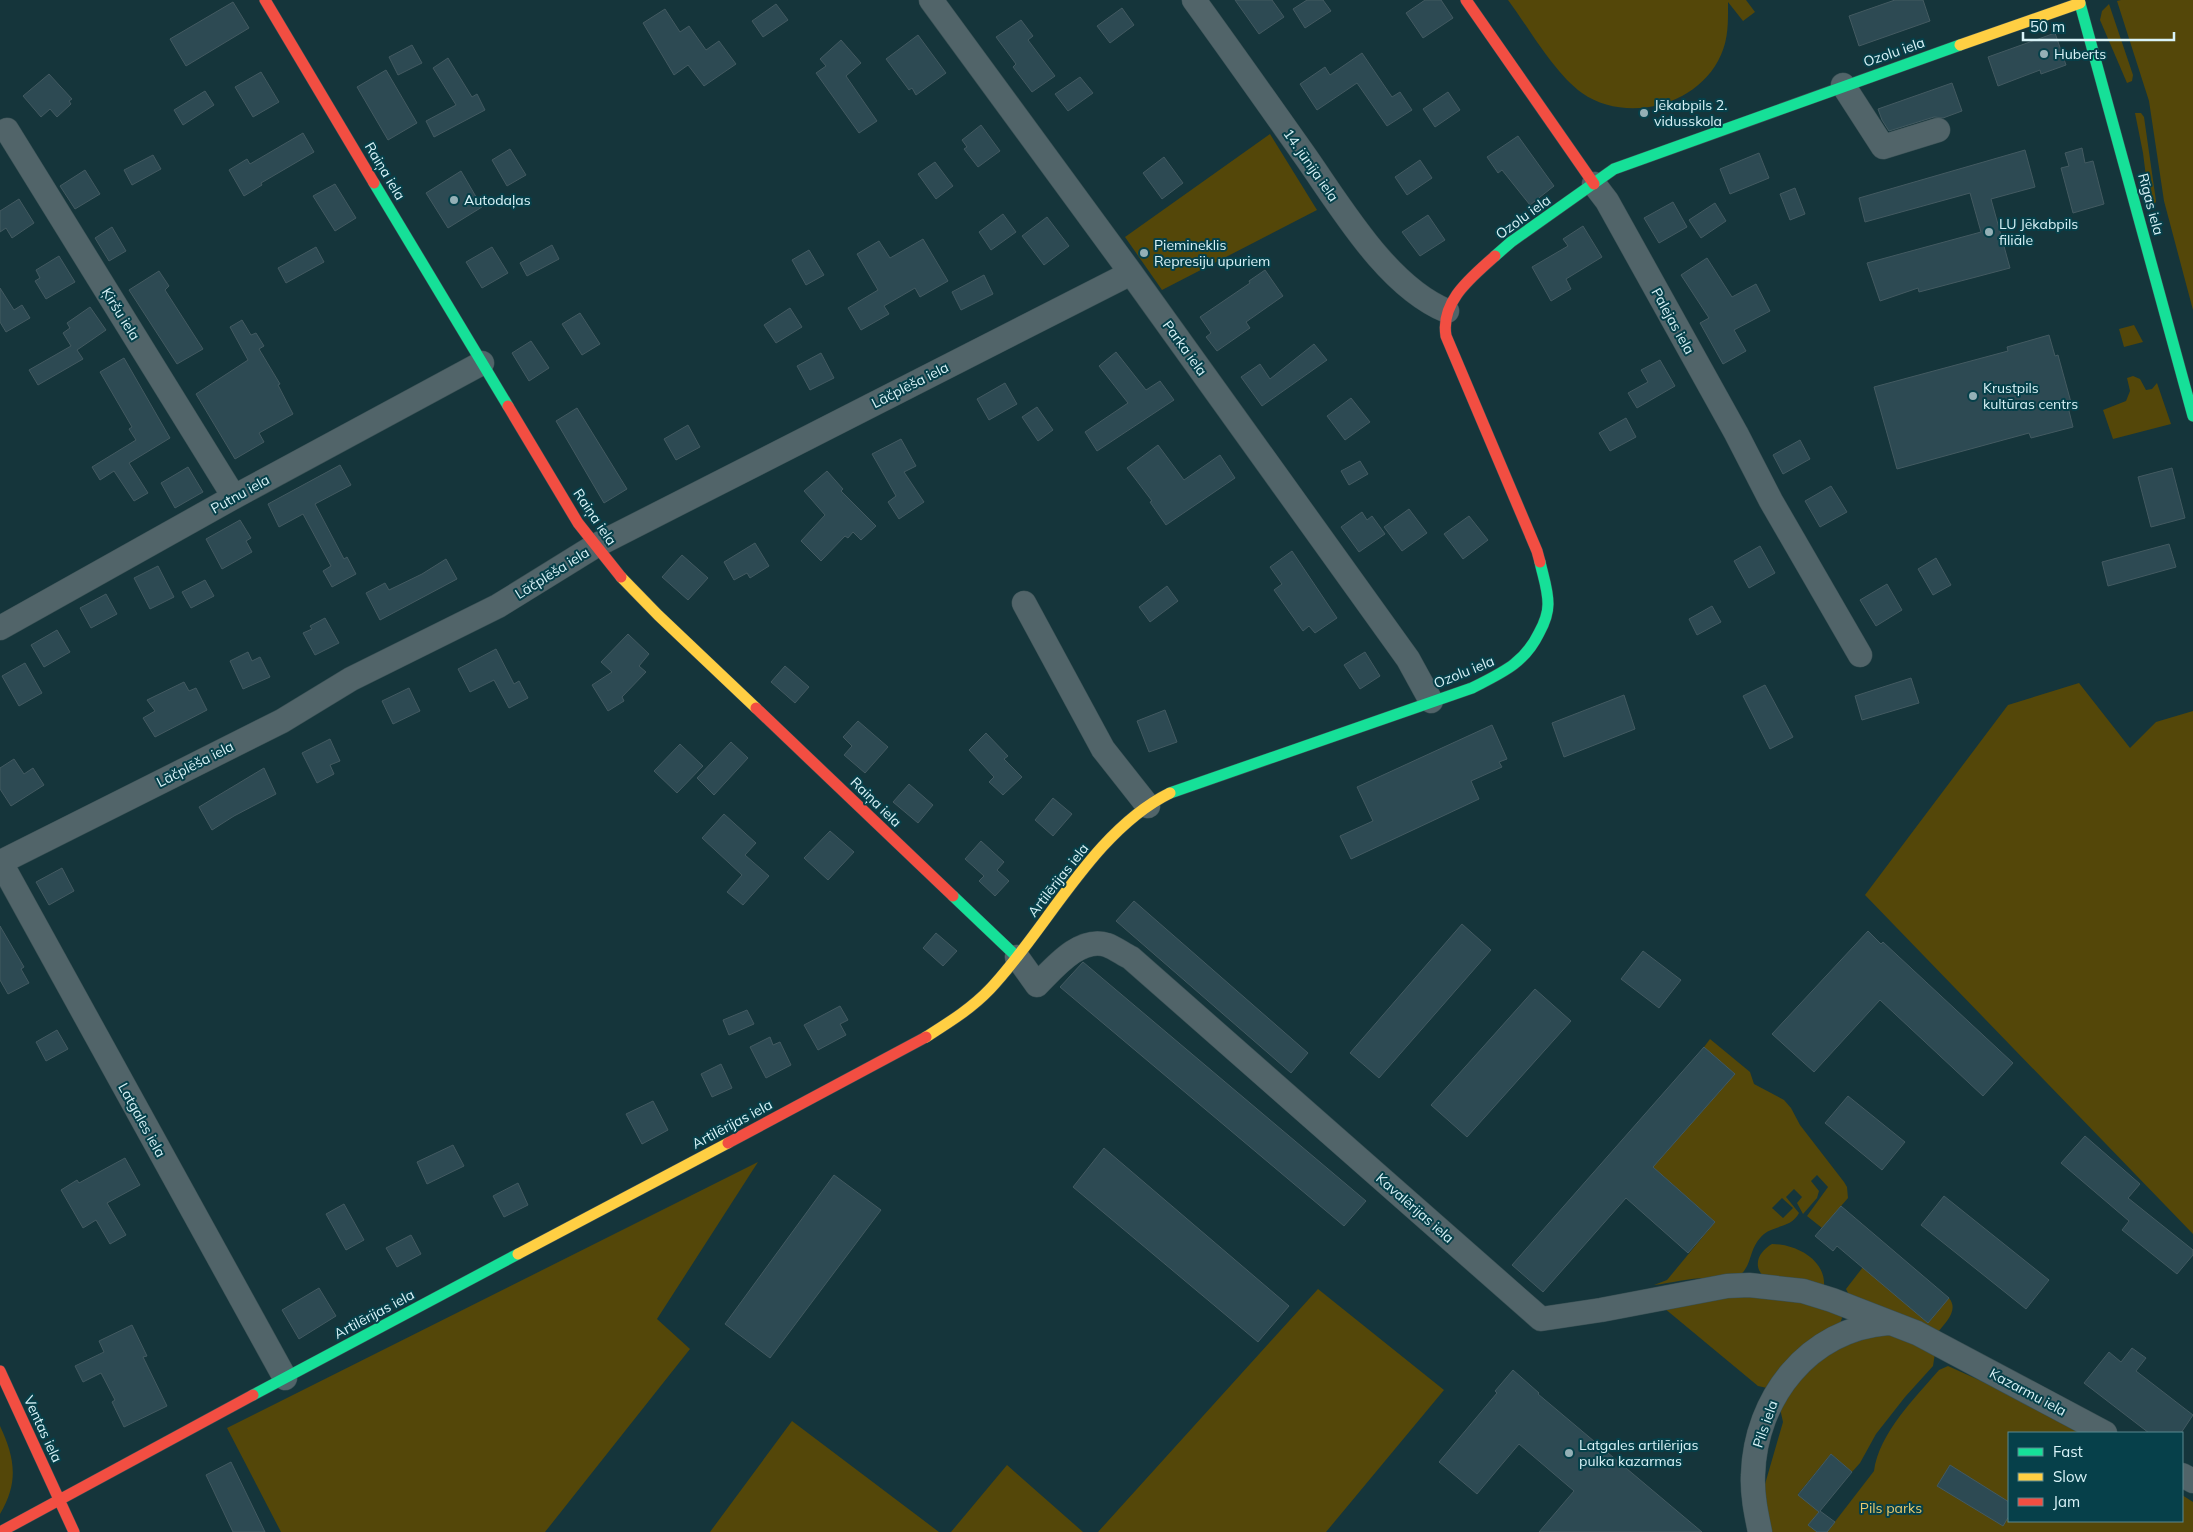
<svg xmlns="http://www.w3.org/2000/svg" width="2193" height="1532" font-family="Mulish,sans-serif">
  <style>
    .green { fill: #544709; fill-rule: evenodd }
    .building { fill: #2d4a53; stroke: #435a61 }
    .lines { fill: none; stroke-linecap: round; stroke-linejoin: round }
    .street-casing { stroke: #395054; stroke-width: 25 }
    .fast-casing { stroke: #395054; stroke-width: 12 }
    .slow-casing { stroke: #395054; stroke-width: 12 }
    .jam-casing { stroke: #395054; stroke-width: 12 }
    .street { stroke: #516469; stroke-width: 24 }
    .fast { stroke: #16e098; stroke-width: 11 }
    .slow { stroke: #ffcf43; stroke-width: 11 }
    .jam { stroke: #f24e42; stroke-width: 11 }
    .poi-dot { fill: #94b0b6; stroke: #06404a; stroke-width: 2 }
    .labels { text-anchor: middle; stroke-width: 4; stroke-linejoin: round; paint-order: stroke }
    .street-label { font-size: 14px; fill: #d9f3f8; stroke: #06404a }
    .poi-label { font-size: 14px; fill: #d9f3f8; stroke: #06404a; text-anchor: start }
    .park-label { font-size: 14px; fill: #e9ca6e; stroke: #06404a }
  </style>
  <rect width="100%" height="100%" fill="#15353b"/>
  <path class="green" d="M1508,0H1746L1755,12L1743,21L1728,2C1728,23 1729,41 1718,61C1693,107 1625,123 1582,93C1554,73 1529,28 1508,0Z
    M2121,0H2193V310L2164,201L2149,101L2117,1Z
    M2109,4L2133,75L2132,81L2127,83L2100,20L2102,11Z
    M2135,113H2141L2144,117L2156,201L2154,206L2150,208L2143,153Z
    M1270,134L1317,210L1162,290L1125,237Z
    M2134,325L2143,342L2124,347L2119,329Z
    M2133,376L2140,379L2146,390L2152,389L2157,383L2171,424L2113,439L2103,410L2126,401L2130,391L2127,378Z
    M2079,683L2130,748L2156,722L2193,711V1234L1865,895L2008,705Z
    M1710,1039L1750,1072L1754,1084L1784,1100L1791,1108L1800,1125L1844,1182L1847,1187L1848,1198L1822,1228L1807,1216L1828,1187L1817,1175L1811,1181L1819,1191L1817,1198L1803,1214L1797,1203L1802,1197L1794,1189L1786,1197L1799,1213C1791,1228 1775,1225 1764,1234C1750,1246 1752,1261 1744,1271C1741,1275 1735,1277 1730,1278C1723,1279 1715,1277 1707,1278C1689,1278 1671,1283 1654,1285L1667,1280L1715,1222L1653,1167L1735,1074L1704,1047ZM1782,1198L1793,1208L1783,1218L1772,1208Z
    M758,1162L657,1319L690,1349L545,1532H281L227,1428Z
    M1772,1244C1796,1244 1826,1260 1824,1286L1763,1276C1752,1264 1760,1251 1772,1244Z
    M1863,1267L1928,1323L1949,1298C1959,1310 1946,1322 1938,1332L1847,1298L1848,1293L1846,1289Z
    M1318,1289L1444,1390L1326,1532H1098Z
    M1782,1294L1841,1314L1842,1318L1840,1324L1781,1368L1767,1388L1758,1386L1664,1308L1722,1298Z
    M1886,1334L1902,1337L1935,1353L1933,1366L1905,1397L1876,1434L1860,1463L1852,1472L1831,1454L1798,1494L1819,1512L1808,1525L1817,1532H1770L1763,1491L1783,1422L1779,1404L1803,1372L1846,1343Z
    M1948,1366L2056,1415L2084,1433H2009V1521H2182V1495L2193,1502V1532H1827L1874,1471C1879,1433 1915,1398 1939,1370Z
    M792,1421L939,1532H710Z
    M0,1426C15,1458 19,1482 0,1514Z
    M1007,1465L1083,1532H951Z"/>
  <path class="building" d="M1235,0H1272L1284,17L1259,34Z
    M1307,0H1323L1331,11L1305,28L1293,9Z
    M1425,0H1441L1453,18L1423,38L1406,13Z
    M1895,0H1923L1930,21L1859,46L1849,16Z
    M233,2L249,28L186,66L170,39Z
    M776,4L788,20L763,37L752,21Z
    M1122,8L1134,25L1110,43L1097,26Z
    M665,9L680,32L689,26L706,50L719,41L736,64L704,86L688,65L674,75L643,23Z
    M1021,20L1033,36L1028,40L1055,76L1032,92L1013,67L1016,64L996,37Z
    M2055,33L2066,65L2041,74L2040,70L1998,86L1988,57Z
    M918,35L946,73L916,95L912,88L909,90L886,59Z
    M841,40L861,63L846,76L877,121L859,133L816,73L826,66L820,59Z
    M412,45L422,63L398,75L389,57Z
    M1362,53L1392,97L1400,92L1412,110L1387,126L1357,83L1317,110L1300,84L1325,67L1330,75Z
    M448,58L472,97L477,94L485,110L434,137L426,121L456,105L433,68Z
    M386,70L417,123L388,140L357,87Z
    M261,72L279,102L253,117L235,87Z
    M49,74L72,99L69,101L71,104L57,117L50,109L41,117L23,96Z
    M1080,77L1093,93L1068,111L1055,94Z
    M1952,83L1962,111L1943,118L1934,117L1889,131L1882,120L1878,109Z
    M205,91L214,105L183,125L174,110Z
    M1448,92L1460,110L1435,127L1423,109Z
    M981,125L1000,151L978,167L964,149L967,147L962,140Z
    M303,133L314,152L261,183L262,185L244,196L229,170L247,159L250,164Z
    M1518,136L1554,186L1530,205L1502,170L1498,173L1487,157Z
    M2082,148L2085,163L2093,161L2104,204L2073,213L2061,168L2069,166L2065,153Z
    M510,149L526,175L507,186L492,160Z
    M2025,150L2035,187L1991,199L2010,268L1919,292L1918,288L1880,301L1867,263L1981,232L1970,193L1865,222L1859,198Z
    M1759,153L1769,178L1730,194L1720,169Z
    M153,155L161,169L132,185L124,170Z
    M1164,157L1183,183L1162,199L1143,173Z
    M1420,160L1432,178L1407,195L1395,177Z
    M935,162L953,186L936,199L918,174Z
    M85,170L100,194L75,209L60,186Z
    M461,171L482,207L448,228L426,193Z
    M335,184L356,218L335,231L313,196Z
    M1795,188L1805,214L1790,220L1780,194Z
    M19,199L34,223L12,238L6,228L0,232V211Z
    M1673,202L1687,227L1659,243L1644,218Z
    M1715,203L1726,221L1701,238L1689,220Z
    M1003,214L1016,232L991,250L979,232Z
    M1428,215L1445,240L1420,256L1402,232Z
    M1047,217L1069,246L1044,265L1022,236Z
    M1583,226L1602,257L1566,279L1571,289L1551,301L1532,267L1568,246L1563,239Z
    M112,227L126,251L109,261L95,238Z
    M923,239L948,281L920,297L915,288L884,306L889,314L861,330L848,308L878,290L857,254L879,241L890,258Z
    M552,245L559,259L527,276L520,263Z
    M316,247L324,262L286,283L278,268Z
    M492,247L508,273L482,288L466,262Z
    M809,250L824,275L806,285L792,260Z
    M59,256L75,282L46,299L35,281L40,278L36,270Z
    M1707,258L1732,297L1756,284L1770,311L1734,330L1746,351L1723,364L1700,323L1709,318L1681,275Z
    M1265,270L1283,296L1246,322L1250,328L1217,351L1206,337L1211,333L1200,317L1250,283L1249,281Z
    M159,271L169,286L165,290L203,349L177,364L129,290Z
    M984,275L993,294L961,310L952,292Z
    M0,288L14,310L22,305L30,318L6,332L0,322Z
    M90,307L106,330L77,350L83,359L38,385L29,370L71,346L63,333L70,328L67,323Z
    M790,308L802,327L776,343L764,325Z
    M580,313L600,344L582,355L562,324Z
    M242,320L251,335L256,333L264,346L259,349L280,384L278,385L293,414L259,433L264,442L235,459L196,394L248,360L230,327Z
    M2049,335L2055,356L2058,355L2072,406L2068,407L2073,427L2031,438L2029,433L1897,469L1874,387L2008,351L2007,347Z
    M531,341L549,368L529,381L512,353Z
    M1314,344L1327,360L1262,406L1241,377L1260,364L1270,379Z
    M1116,352L1146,390L1160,381L1174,400L1097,451L1085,432L1128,403L1099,366Z
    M821,353L834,378L810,390L797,366Z
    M124,358L170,438L129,463L148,493L134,501L114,471L100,480L92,467L136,440L129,429L132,427L100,372Z
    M1660,360L1675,386L1637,408L1628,393L1648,382L1641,370Z
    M1005,383L1017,404L989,420L977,399Z
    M1351,398L1370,422L1345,440L1327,416Z
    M1037,407L1053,430L1038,441L1022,417Z
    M577,408L627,489L604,503L556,421Z
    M1626,418L1636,437L1610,451L1599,433Z
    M688,425L700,447L676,460L664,439Z
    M901,439L916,466L904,472L924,502L899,519L888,502L896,496L872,454Z
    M1800,440L1810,459L1783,474L1773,455Z
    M1158,445L1184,480L1220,455L1235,478L1166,525L1150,502L1152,501L1127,468Z
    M1360,461L1368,474L1349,485L1341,471Z
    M340,465L351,485L315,504L344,559L347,557L356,574L332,587L323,571L331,566L303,514L279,527L268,504Z
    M188,467L203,492L175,508L161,483Z
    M2172,468L2185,518L2151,527L2138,477Z
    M827,471L843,489L841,491L876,526L861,540L853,532L848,538L845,536L821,561L801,541L825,515L804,491Z
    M1831,486L1847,512L1820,527L1805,501Z
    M1409,509L1427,533L1402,551L1384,527Z
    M1362,512L1367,520L1372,516L1385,534L1359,552L1341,527Z
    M1469,516L1488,540L1463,559L1444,534Z
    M240,520L251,538L246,541L252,552L222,569L206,539Z
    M755,543L769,566L750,578L747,573L734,580L724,562Z
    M2169,544L2176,567L2108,586L2102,562Z
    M1760,546L1775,573L1749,588L1734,561Z
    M1292,551L1337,618L1315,633L1309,626L1303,631L1274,590L1282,584L1270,567Z
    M682,555L708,578L688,600L662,577Z
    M1936,558L1951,585L1933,595L1918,569Z
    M446,559L457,579L380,620L366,593L385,583L389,590L422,574Z
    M158,566L174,597L150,609L134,578Z
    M205,580L214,596L191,608L182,592Z
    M1887,584L1902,610L1876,626L1860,600Z
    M1167,586L1178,601L1150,622L1139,607Z
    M106,594L117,614L91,628L80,608Z
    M1712,606L1721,622L1697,635L1689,619Z
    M325,618L339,643L315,655L303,633L312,629L310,626Z
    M57,630L70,652L44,667L31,645Z
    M628,634L649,654L639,666L646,672L622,697L624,701L608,711L592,685L612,672L601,662Z
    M496,649L514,684L519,681L528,698L509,708L494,680L470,692L458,669Z
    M248,652L252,661L260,657L270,677L243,689L230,661Z
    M1365,652L1380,676L1360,689L1344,665Z
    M25,663L42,693L19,706L2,676Z
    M785,666L809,687L795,703L771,682Z
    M1911,678L1919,703L1862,720L1855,696Z
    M184,682L189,691L196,688L207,710L155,737L143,718L155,711L147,700Z
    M1765,685L1793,737L1770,749L1743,696Z
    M409,688L420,711L393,724L382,701Z
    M1624,695L1635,729L1564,757L1552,723Z
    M1165,710L1177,742L1149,752L1137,721Z
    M858,721L888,747L865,773L844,755L852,746L843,737Z
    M1492,725L1507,759L1499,762L1502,767L1471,781L1479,799L1351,859L1340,836L1373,821L1357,787Z
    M986,733L1008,756L1004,759L1022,777L1003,795L989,782L994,777L969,750Z
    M330,739L340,761L330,765L334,774L317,783L302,753Z
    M731,742L748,758L714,795L697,778Z
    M680,744L703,766L677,793L654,771Z
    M14,759L24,774L33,768L44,785L11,806L0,789V768Z
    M264,768L276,794L234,816L212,830L199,807Z
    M909,784L933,805L918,823L893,802Z
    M1053,798L1072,814L1053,836L1035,820Z
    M724,814L756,843L745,855L769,876L743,905L727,892L742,875L702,838Z
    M830,831L854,852L828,880L804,858Z
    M981,841L1004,862L997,870L1009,881L995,896L979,881L984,876L965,859Z
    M62,868L74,891L49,905L36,882Z
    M1134,901L1308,1053L1291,1073L1116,921Z
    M1462,924L1491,950L1379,1078L1350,1053Z
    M0,926L24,967L21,969L29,983L8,994L0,980Z
    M1868,931L1881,944L1883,942L2013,1063L1983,1096L1880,1000L1814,1072L1772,1034Z
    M936,933L957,951L943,966L923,948Z
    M1643,951L1681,980L1659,1008L1621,979Z
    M1083,962L1366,1201L1344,1226L1060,987Z
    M1535,989L1571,1021L1467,1137L1431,1105Z
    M840,1006L848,1020L840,1024L846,1035L818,1050L804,1025Z
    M747,1010L754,1024L729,1035L723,1020Z
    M57,1030L68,1049L46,1061L36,1042Z
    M770,1037L773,1045L780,1042L791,1065L766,1078L750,1047Z
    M1704,1047L1735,1074L1653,1167L1715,1222L1688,1253L1626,1198L1543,1292L1512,1265Z
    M721,1064L732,1088L712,1097L701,1074Z
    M1848,1096L1905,1142L1882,1170L1825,1123Z
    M653,1101L668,1130L642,1144L626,1114Z
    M2085,1136L2140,1184L2128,1198L2193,1250V1255L2177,1274L2122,1230L2129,1221L2061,1163Z
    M453,1145L464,1166L427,1184L417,1162Z
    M1104,1148L1289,1306L1258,1342L1073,1187Z
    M125,1158L140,1185L107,1203L126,1235L110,1244L96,1220L83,1228L61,1190L77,1180L79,1183Z
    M834,1175L881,1210L770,1358L725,1324Z
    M518,1183L528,1205L504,1217L493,1196Z
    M1944,1196L2049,1280L2026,1309L1921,1225Z
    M344,1204L364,1240L346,1250L326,1214Z
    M1841,1206L1949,1298L1928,1323L1837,1246L1833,1251L1815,1236Z
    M411,1235L421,1254L397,1267L386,1248Z
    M319,1288L336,1316L299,1339L282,1310Z
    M132,1325L147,1356L143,1357L167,1406L124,1427L112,1402L115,1400L101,1373L83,1382L75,1366L104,1352L99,1341Z
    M2132,1348L2146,1358L2136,1371L2193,1415L2181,1433H2149L2084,1383L2109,1352L2121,1362Z
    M1513,1370L1539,1393L1538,1394L1702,1532H1539L1574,1491L1519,1444L1477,1494L1439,1462L1497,1393L1495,1391Z
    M1831,1454L1852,1472L1820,1511L1835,1522L1827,1532H1817L1808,1525L1819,1512L1798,1495Z
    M231,1462L265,1532H233L206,1475Z
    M1950,1465L2009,1502V1516L2003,1526L1937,1486Z"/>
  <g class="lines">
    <g class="street-casing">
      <path id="street" d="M931,0L1131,273L1408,659L1431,701
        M1194,0C1231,51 1267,102 1303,153C1340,205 1386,286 1447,311
        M1843,85L1883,147L1938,130
        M7,130L234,497
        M1594,184L1607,201L1736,433L1771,501L1860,655
        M1024,603L1103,749L1148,806
        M0,628L234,497L482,363
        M0,861L285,1378
        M1,862L282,721L351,679L498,606L595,546L1131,273
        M1017,957L1037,985C1054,968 1080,936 1107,945C1115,948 1123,954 1131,958L1541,1319L1601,1310L1727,1286L1749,1285L1803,1291L1832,1300L1917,1333L2105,1433
        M2182,1475L2193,1481
        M1760,1532C1756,1513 1752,1494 1753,1475C1755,1398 1809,1329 1888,1323"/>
    </g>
    <g class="fast-casing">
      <path id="fast" d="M2079,0L2193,416
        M374,183L508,406
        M1495,256L1511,242L1614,169L1960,45
        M1170,793L1472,688C1501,673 1524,664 1539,633C1544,624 1548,614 1548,604C1548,589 1543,576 1540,562
        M953,896L1017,957
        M253,1395L518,1254"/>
    </g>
    <g class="slow-casing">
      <path id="slow" d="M1960,45L2080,3
        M621,577L658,615L756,708
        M926,1037C948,1023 971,1009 990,989C1047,929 1093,831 1170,793
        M518,1254L728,1143"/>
    </g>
    <g class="jam-casing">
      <path id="jam" d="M265,0L374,183
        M1466,0L1594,184
        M1495,256C1472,277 1440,301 1446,336L1537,551L1540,562
        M508,406L578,523L621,577
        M756,708L953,896
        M728,1143L926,1037
        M0,1371L74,1532
        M0,1532L253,1395"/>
    </g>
    <use href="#street" class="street"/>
    <use href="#fast" class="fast"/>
    <use href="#slow" class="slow"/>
    <use href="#jam" class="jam"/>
  </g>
  <g class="poi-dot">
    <circle cx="2044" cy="54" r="5"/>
    <circle cx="1644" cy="113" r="5"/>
    <circle cx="454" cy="200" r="5"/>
    <circle cx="1989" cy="232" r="5"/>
    <circle cx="1144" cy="253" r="5"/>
    <circle cx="1973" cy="396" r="5"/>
    <circle cx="1569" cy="1453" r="5"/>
  </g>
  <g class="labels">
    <g class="street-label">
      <text transform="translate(1894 52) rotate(-19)" y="5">Ozolu iela</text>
      <text transform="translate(1311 165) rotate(55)" y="5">14. jūnija iela</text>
      <text transform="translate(385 171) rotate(59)" y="5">Raiņa iela</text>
      <text transform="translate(2151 204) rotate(75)" y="5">Rīgas iela</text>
      <text transform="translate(1523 217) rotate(-36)" y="5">Ozolu iela</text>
      <text transform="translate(121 314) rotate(58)" y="5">Ķiršu iela</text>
      <text transform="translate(1673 321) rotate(61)" y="5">Palejas iela</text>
      <text transform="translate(1185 348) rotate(54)" y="5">Parka iela</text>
      <text transform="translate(910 385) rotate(-27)" y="5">Lāčplēša iela</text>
      <text transform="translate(240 494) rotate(-29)" y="5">Putnu iela</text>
      <text transform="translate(595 517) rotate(56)" y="5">Raiņa iela</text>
      <text transform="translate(552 573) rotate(-32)" y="5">Lāčplēša iela</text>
      <text transform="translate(1464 672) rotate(-22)" y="5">Ozolu iela</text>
      <text transform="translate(195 764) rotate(-27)" y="5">Lāčplēša iela</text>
      <text transform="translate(876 802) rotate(44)" y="5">Raiņa iela</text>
      <text transform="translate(1058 880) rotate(-52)" y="5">Artilērijas iela</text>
      <text transform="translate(142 1120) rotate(61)" y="5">Latgales iela</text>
      <text transform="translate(732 1124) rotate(-28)" y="5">Artilērijas iela</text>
      <text transform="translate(1415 1208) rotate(41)" y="5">Kavalērijas iela</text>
      <text transform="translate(374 1314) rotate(-28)" y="5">Artilērijas iela</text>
      <text transform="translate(2028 1392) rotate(28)" y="5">Kazarmu iela</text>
      <text transform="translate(1765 1424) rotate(-71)" y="5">Pils iela</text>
      <text transform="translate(43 1429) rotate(65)" y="5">Ventas iela</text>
    </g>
    <g class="poi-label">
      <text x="2054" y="59">Huberts</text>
      <text x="1654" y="110">Jēkabpils 2.<tspan x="1654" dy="16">vidusskola</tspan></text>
      <text x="464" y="205">Autodaļas</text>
      <text x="1999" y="229">LU Jēkabpils<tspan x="1999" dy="16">filiāle</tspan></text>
      <text x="1154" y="250">Piemineklis<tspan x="1154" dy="16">Represiju upuriem</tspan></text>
      <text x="1983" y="393">Krustpils<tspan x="1983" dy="16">kultūras centrs</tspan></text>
      <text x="1579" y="1450">Latgales artilērijas<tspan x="1579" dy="16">pulka kazarmas</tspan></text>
    </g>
    <g class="park-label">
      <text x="1891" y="1513">Pils parks</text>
    </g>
  </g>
  <rect x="2008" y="1432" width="175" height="90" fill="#06404a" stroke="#5a8890"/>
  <rect x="2018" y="1448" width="25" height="8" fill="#16e098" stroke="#5a8890"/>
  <text x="2053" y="1457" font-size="15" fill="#d9f3f8">Fast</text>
  <rect x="2018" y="1473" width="25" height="8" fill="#ffcf43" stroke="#5a8890"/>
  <text x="2053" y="1482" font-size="15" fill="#d9f3f8">Slow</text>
  <rect x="2018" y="1498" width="25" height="8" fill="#f24e42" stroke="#5a8890"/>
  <text x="2053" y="1507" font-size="15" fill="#d9f3f8">Jam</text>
  <path d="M2023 32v8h151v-8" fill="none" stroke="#d9f3f8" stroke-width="2.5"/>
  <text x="2030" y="32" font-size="15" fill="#d9f3f8" stroke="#06404a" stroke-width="4" paint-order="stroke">50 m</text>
</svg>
